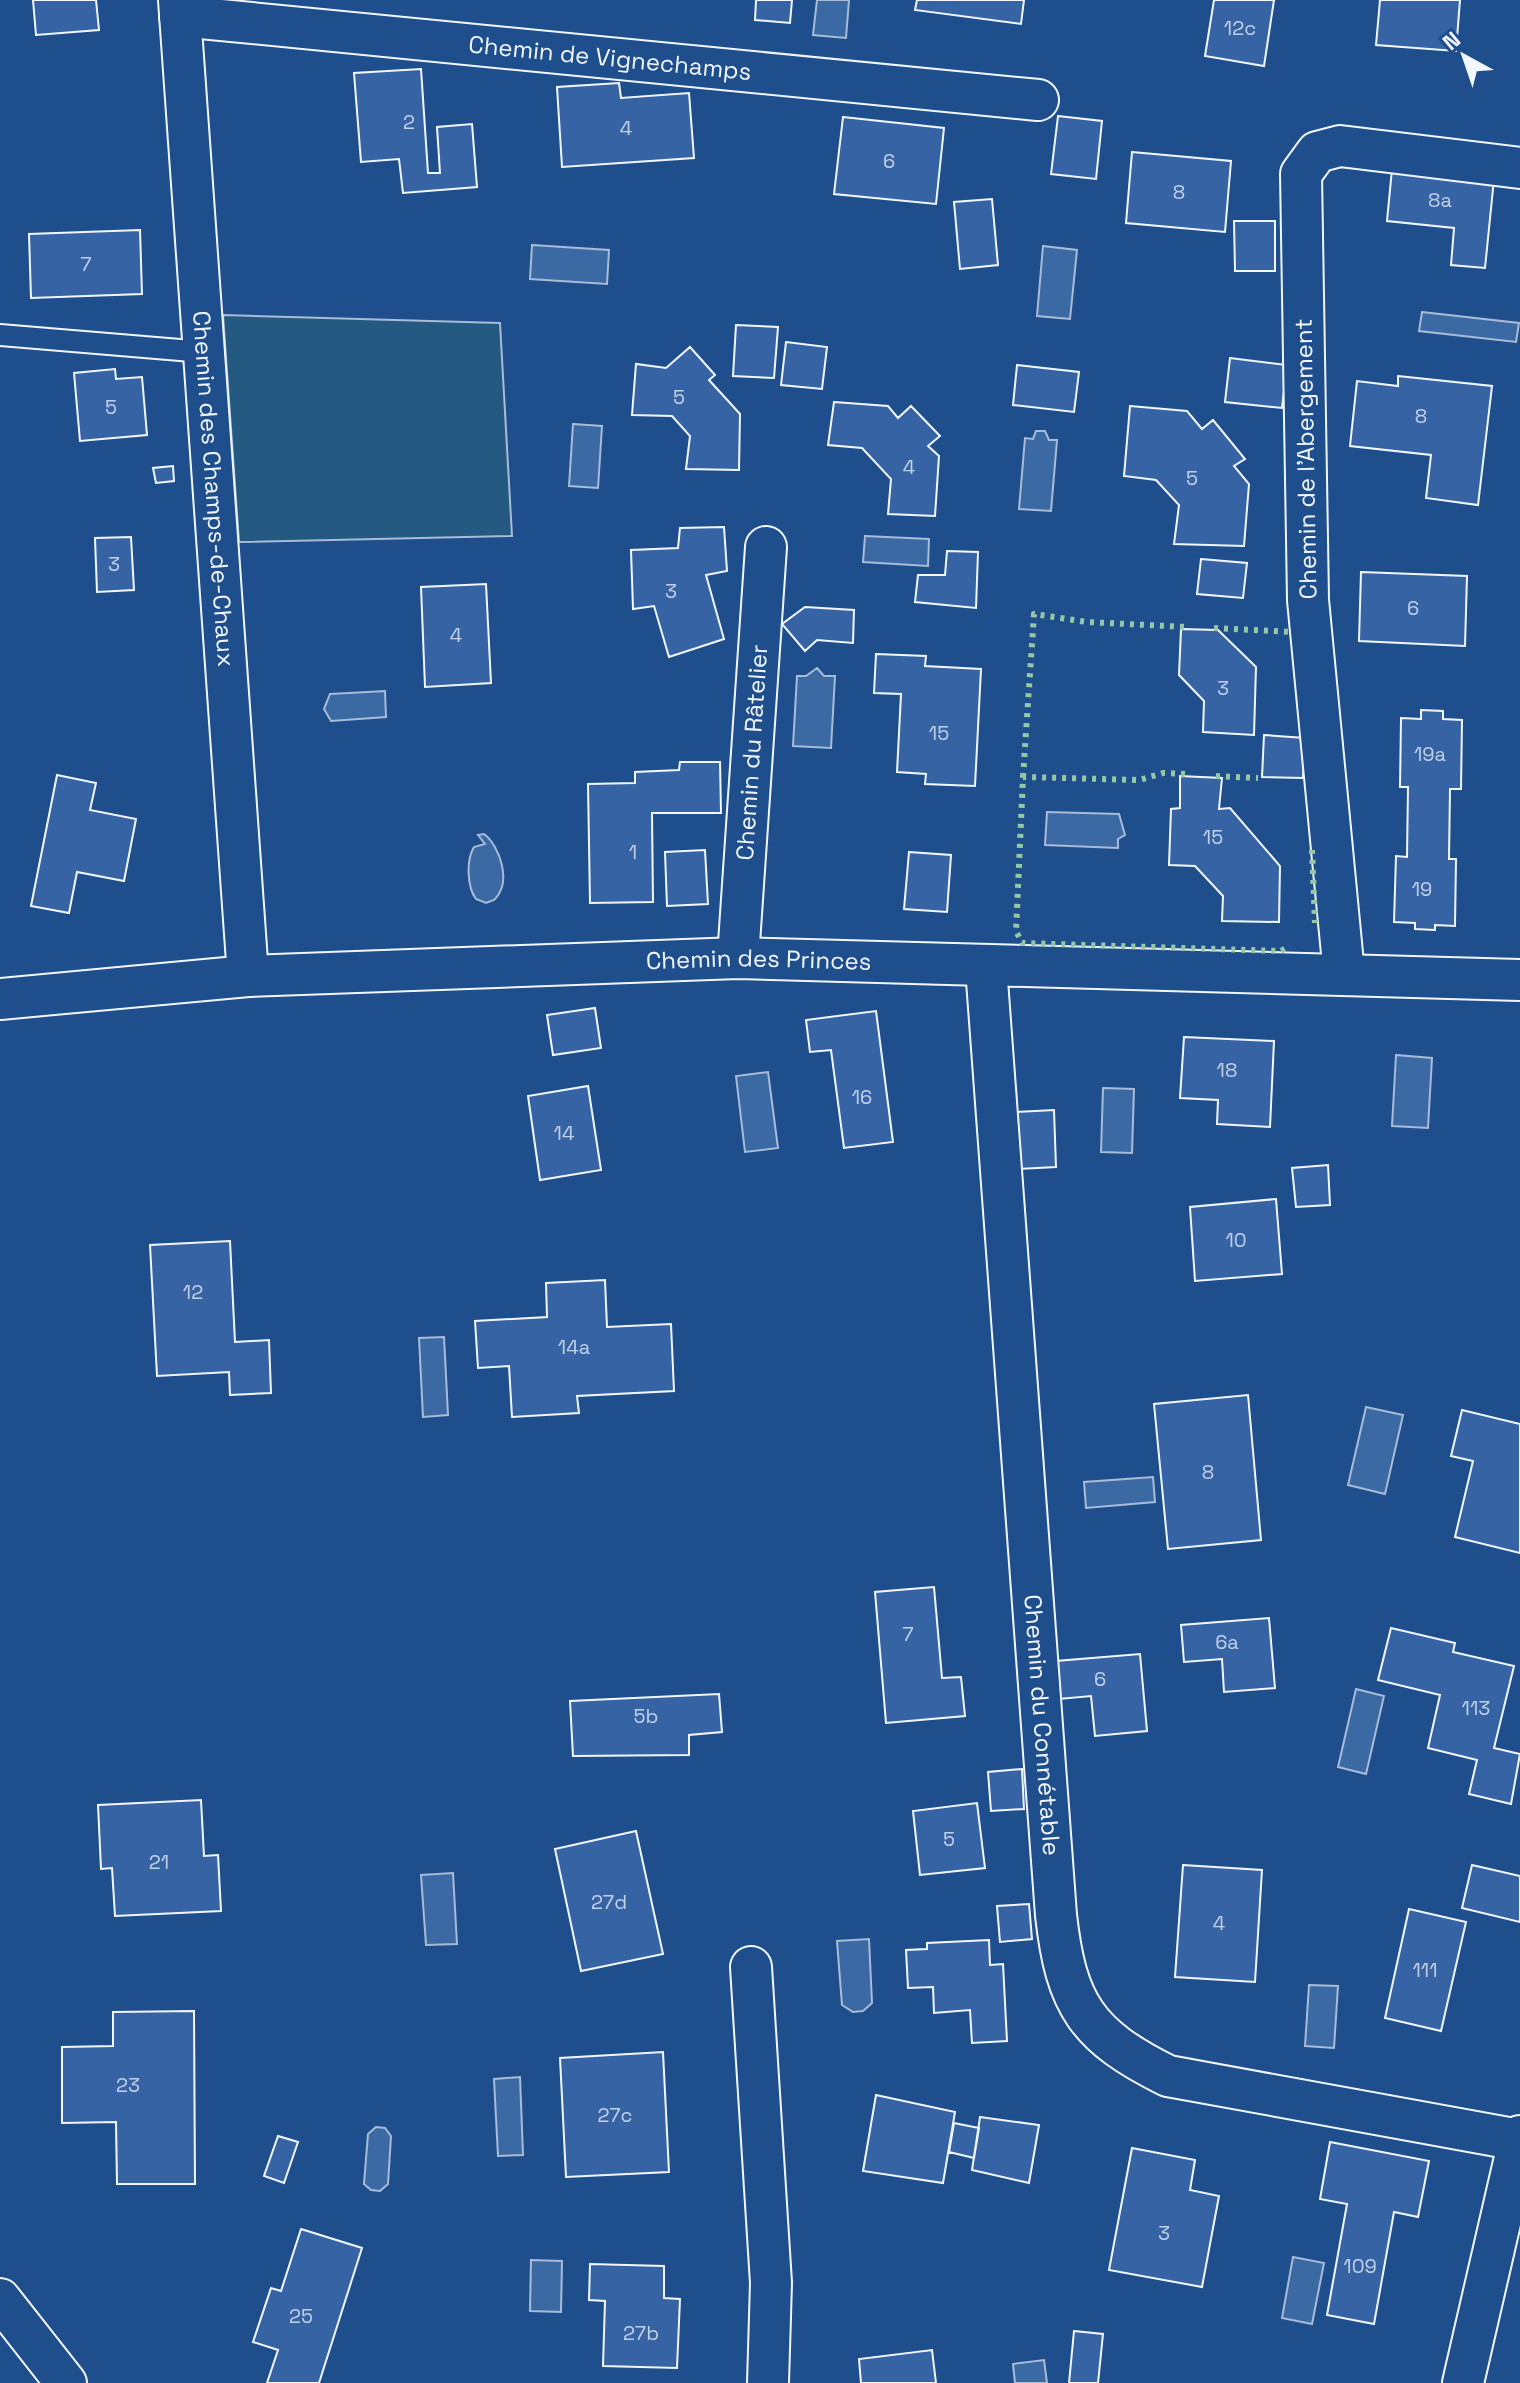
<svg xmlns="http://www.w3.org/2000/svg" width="1520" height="2383" font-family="'Space Grotesk',sans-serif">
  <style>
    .green { fill: #245a82; stroke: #a8bbd7; stroke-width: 2 }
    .water { fill: #3b69a3; stroke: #a8bbd7; stroke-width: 2 }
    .building { fill: #3563a3; stroke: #f2f6ff; stroke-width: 2 }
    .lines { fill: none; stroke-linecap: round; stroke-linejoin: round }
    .lane-casing { stroke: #f2f6ff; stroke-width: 24 }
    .street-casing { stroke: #f2f6ff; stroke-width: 44 }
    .lane { stroke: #1f4e8c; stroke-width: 20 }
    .street { stroke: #1f4e8c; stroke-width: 40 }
    .hedge { stroke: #97c8a6; stroke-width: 6; stroke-dasharray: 4 6; stroke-linecap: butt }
    .labels { text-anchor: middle; stroke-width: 6; stroke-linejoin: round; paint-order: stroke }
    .number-label { font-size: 20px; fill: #c3d1e8 }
    .street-label { font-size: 24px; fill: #f2f6ff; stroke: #1f4e8c }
  </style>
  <rect width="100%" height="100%" fill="#1f4e8c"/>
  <path class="green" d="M223,315L500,323L512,536L239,542Z"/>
  <path class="water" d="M817,0H849L846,38L813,35Z
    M532,245L609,250L607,284L530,279Z
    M1043,246L1077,250L1070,319L1037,316Z
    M1422,312L1519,323L1516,342L1419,331Z
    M573,424L602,426L598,488L569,486Z
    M1036,431H1045L1049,440H1057L1051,511L1019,509L1025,438L1033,439Z
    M865,536L929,539L928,566L863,562Z
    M817,668L824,676H835L831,748L793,746L797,676H806Z
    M385,691L386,717L331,721L324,709L330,694Z
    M1047,812L1119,814L1125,835L1118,839V848L1045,845Z
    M484,834C499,845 513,882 494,900L486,903L476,899C467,887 466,860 474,847L485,844L478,835Z
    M1396,1055L1432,1058L1428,1128L1392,1126Z
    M768,1072L778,1148L745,1152L736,1076Z
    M1103,1088L1134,1089L1132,1153L1101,1152Z
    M444,1337L448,1415L423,1417L419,1338Z
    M1366,1407L1403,1415L1385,1494L1348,1485Z
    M1153,1477L1155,1502L1086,1508L1084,1482Z
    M1356,1689L1384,1696L1366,1774L1338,1767Z
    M453,1873L457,1944L426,1945L421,1875Z
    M869,1939L872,2003L863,2011L853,2012L842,2005L837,1941Z
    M1309,1985L1338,1986L1334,2048L1305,2046Z
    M520,2077L523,2155L498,2156L494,2079Z
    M376,2127L385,2128L391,2136L388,2184L380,2191L371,2190L364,2184L368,2134Z
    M1293,2257L1324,2263L1312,2324L1282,2318Z
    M531,2260L562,2261L561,2312L530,2311Z
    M1044,2360L1047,2383H1015L1013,2364Z"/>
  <path class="building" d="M33,0H96L99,30L36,35Z
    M756,0H792L790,23L755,20Z
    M917,0H1024L1021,24L915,10Z
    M1214,0H1274L1264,66L1205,56Z
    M1380,0H1460L1456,51L1376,45Z
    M421,69L428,173H440L437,127L472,124L477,187L403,193L399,159L361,162L354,73Z
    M619,83L621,98L689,93L694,158L562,167L557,87Z
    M1058,116L1102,121L1096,179L1051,174Z
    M843,117L944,128L936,204L834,194Z
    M1132,152L1231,161L1225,232L1126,223Z
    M1392,169L1494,179L1485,268L1451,265L1454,228L1387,221Z
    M992,199L998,265L960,269L954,202Z
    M1234,221H1275V271H1235Z
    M140,230L142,294L31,298L29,234Z
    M736,325L778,327L774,378L733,376Z
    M786,342L827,347L822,389L781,385Z
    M690,347L715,375L709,380L740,414L739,470L686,469L690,436L672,416L632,415L636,364L666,368Z
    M1230,358L1287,365L1282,408L1225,402Z
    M1017,365L1079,372L1074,412L1013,405Z
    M115,369L116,379L142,377L147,435L80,441L74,373Z
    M1398,376L1492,386L1478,505L1426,498L1431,455L1350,446L1357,381L1398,386Z
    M834,402L888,406L898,418L911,406L940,436L928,446L939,456L935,516L888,514L891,479L862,448L828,445Z
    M1130,406L1187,411L1202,429L1213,420L1245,459L1234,466L1249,484L1244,546L1174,544L1179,505L1156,480L1124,476Z
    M173,466L174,481L156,483L153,468Z
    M724,527L727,571L706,575L724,639L669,657L654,606L633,609L631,550L678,548L680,528Z
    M131,537L134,590L97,592L95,538Z
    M947,551L978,552L976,608L915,602L918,575H945Z
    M1201,559L1247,563L1243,598L1197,594Z
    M1361,572L1467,576L1465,646L1359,641Z
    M486,584L491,683L425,687L421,587Z
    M805,607L854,610L853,643L817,640L805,651L782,624Z
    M1181,629L1218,630L1256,667L1254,735L1203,732L1204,701L1179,675Z
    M876,654L926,656L925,666L981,669L975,786L925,784L926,774L897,772L901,694L874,693Z
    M1421,710L1443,711V719L1462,720L1461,789H1450L1449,859H1456L1455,926L1435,925V930L1415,929V923L1394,922L1396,856L1407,857L1408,787H1400L1401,718L1421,719Z
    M1264,735L1305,738L1303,778L1262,777Z
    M680,762H720L721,813H652L653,902L590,903L588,784L635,783V772L679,770Z
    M57,775L96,783L90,810L136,819L124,881L77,872L69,913L31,906Z
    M1180,776L1222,778L1219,809L1230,808L1280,866L1279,922L1222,921L1223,896L1195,866L1169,865L1171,809L1180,808Z
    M705,850L708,904L667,906L665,852Z
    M909,852L951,855L947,912L904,909Z
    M595,1008L601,1048L553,1055L547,1015Z
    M876,1011L893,1142L844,1148L831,1050L810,1052L806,1020Z
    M1184,1037L1274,1041L1270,1127L1217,1124L1218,1100L1180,1098Z
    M588,1086L601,1170L540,1180L528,1096Z
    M1054,1110L1056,1167L1018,1169L1015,1112Z
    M1328,1165L1330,1205L1296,1207L1292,1168Z
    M1276,1199L1282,1274L1195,1281L1190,1207Z
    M230,1241L235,1342L269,1340L271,1393L230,1395L229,1372L157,1376L150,1245Z
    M605,1280L607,1327L671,1324L674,1391L577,1396L579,1413L512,1417L509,1366L478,1368L475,1321L547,1317L546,1283Z
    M1248,1395L1261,1540L1168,1549L1154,1404Z
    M1462,1410L1520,1424V1553L1455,1537L1473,1461L1451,1456Z
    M934,1587L942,1678L961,1677L965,1716L886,1723L875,1592Z
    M1269,1618L1275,1688L1224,1692L1222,1659L1184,1662L1181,1625Z
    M1391,1628L1455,1643L1453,1652L1514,1666L1494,1748L1520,1754L1511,1804L1469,1794L1477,1760L1428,1748L1440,1695L1378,1680Z
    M1140,1654L1147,1731L1095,1736L1091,1696L1059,1699L1056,1661Z
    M719,1694L722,1732L689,1735V1755L573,1756L570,1701Z
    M1022,1769L1024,1809L991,1811L988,1772Z
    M201,1800L204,1856L218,1855L221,1911L115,1916L112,1868L101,1869L98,1805Z
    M977,1803L985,1868L920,1875L913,1811Z
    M636,1831L663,1954L581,1971L555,1849Z
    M1183,1865L1262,1870L1255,1982L1175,1977Z
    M1472,1865L1520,1876V1922L1462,1908Z
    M1029,1904L1032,1939L1000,1942L997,1906Z
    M1409,1909L1466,1922L1441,2031L1385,2018Z
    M989,1940L990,1965L1003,1964L1007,2041L972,2043L970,2010L934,2013L933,1987L908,1988L906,1950L927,1949V1943Z
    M194,2011L195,2184H117L116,2122L62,2123V2047L113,2046V2012Z
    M663,2052L669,2172L566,2177L560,2058Z
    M876,2095L955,2112L943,2183L863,2171Z
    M980,2117L1039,2125L1029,2183L972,2170Z
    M954,2123L979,2128L974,2158L949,2152Z
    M278,2136L298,2142L284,2183L264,2176Z
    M1330,2142L1429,2161L1418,2217L1394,2212L1374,2324L1327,2315L1347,2204L1320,2199Z
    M1132,2148L1195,2160L1190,2190L1219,2196L1202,2287L1109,2270Z
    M301,2229L362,2248L319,2383H267L278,2350L253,2342L271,2288L281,2291Z
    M590,2264L664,2266V2298L680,2299L677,2368L603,2366L605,2301L589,2300Z
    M1074,2331L1103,2334L1098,2383H1069Z
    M932,2350L936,2383H861L859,2359Z"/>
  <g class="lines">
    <g class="lane-casing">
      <path id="lane" d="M0,335L204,352"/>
    </g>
    <g class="street-casing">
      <g id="street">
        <path id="s1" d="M179,0L248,976"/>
        <path id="s2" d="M180,16L1038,100"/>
        <path id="s3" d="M738,958L766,547"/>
        <path id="s4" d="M986,967L1056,1915C1066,2005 1087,2036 1168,2076L1519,2140"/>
        <path d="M1344,974L1308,600L1301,174L1317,152L1340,146L1520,168"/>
        <path id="s5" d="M0,999L248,976L738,958L1520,980"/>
        <path d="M751,1967L771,2283L768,2383"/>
        <path d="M0,2299L66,2383"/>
        <path d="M1463,2383L1520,2136"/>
      </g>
    </g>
    <use href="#lane" class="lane"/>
    <use href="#street" class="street"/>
    <path class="hedge" d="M1214,628L1291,632
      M1185,774L1163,773L1140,780L1023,777L1016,931L1022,943L1281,951L1290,946
      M1216,776L1258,778
      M1023,777L1034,614L1087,622L1187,627
      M1312,850L1315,923"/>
  </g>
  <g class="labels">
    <g class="number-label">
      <text x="1240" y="35">12c</text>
      <text x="409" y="129">2</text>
      <text x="626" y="135">4</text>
      <text x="889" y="168">6</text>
      <text x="1179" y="199">8</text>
      <text x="1440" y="207">8a</text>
      <text x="86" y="271">7</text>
      <text x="679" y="404">5</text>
      <text x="111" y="414">5</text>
      <text x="1421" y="423">8</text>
      <text x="909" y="474">4</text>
      <text x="1192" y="485">5</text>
      <text x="114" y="571">3</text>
      <text x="671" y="598">3</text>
      <text x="1413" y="615">6</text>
      <text x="456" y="642">4</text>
      <text x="1223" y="695">3</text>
      <text x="939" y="740">15</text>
      <text x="1430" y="761">19a</text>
      <text x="1213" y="844">15</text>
      <text x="633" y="859">1</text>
      <text x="1422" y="896">19</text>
      <text x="1227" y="1077">18</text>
      <text x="862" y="1104">16</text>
      <text x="564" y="1140">14</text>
      <text x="1236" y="1247">10</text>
      <text x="193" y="1299">12</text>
      <text x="574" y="1354">14a</text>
      <text x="1208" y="1479">8</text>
      <text x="908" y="1641">7</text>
      <text x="1227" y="1649">6a</text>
      <text x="1100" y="1686">6</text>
      <text x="1476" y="1715">113</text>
      <text x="646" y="1723">5b</text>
      <text x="949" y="1846">5</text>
      <text x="159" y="1869">21</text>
      <text x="609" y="1909">27d</text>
      <text x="1219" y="1930">4</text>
      <text x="1425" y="1977">111</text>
      <text x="128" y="2092">23</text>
      <text x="615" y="2122">27c</text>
      <text x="1164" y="2240">3</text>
      <text x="1360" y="2273">109</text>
      <text x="301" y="2323">25</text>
      <text x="641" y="2340">27b</text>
    </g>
    <g class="street-label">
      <text dy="8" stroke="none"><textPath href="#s2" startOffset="432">Chemin de Vignechamps</textPath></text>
      <text transform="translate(1306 459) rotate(-91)" y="8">Chemin de l'Abergement</text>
      <text dy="8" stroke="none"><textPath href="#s1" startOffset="490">Chemin des Champs-de-Chaux</textPath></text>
      <text dy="8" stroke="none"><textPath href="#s3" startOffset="206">Chemin du Râtelier</textPath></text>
      <text dy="8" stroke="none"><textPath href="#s5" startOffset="760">Chemin des Princes</textPath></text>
      <text dy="8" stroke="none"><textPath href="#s4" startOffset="760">Chemin du Connétable</textPath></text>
    </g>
  </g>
  <g transform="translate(1464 56) rotate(320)" stroke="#1f4e8c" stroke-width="6" paint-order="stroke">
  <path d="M0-6L14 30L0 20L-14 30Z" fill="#f2f6ff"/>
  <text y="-12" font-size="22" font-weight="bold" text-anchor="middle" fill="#f2f6ff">N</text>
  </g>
</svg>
